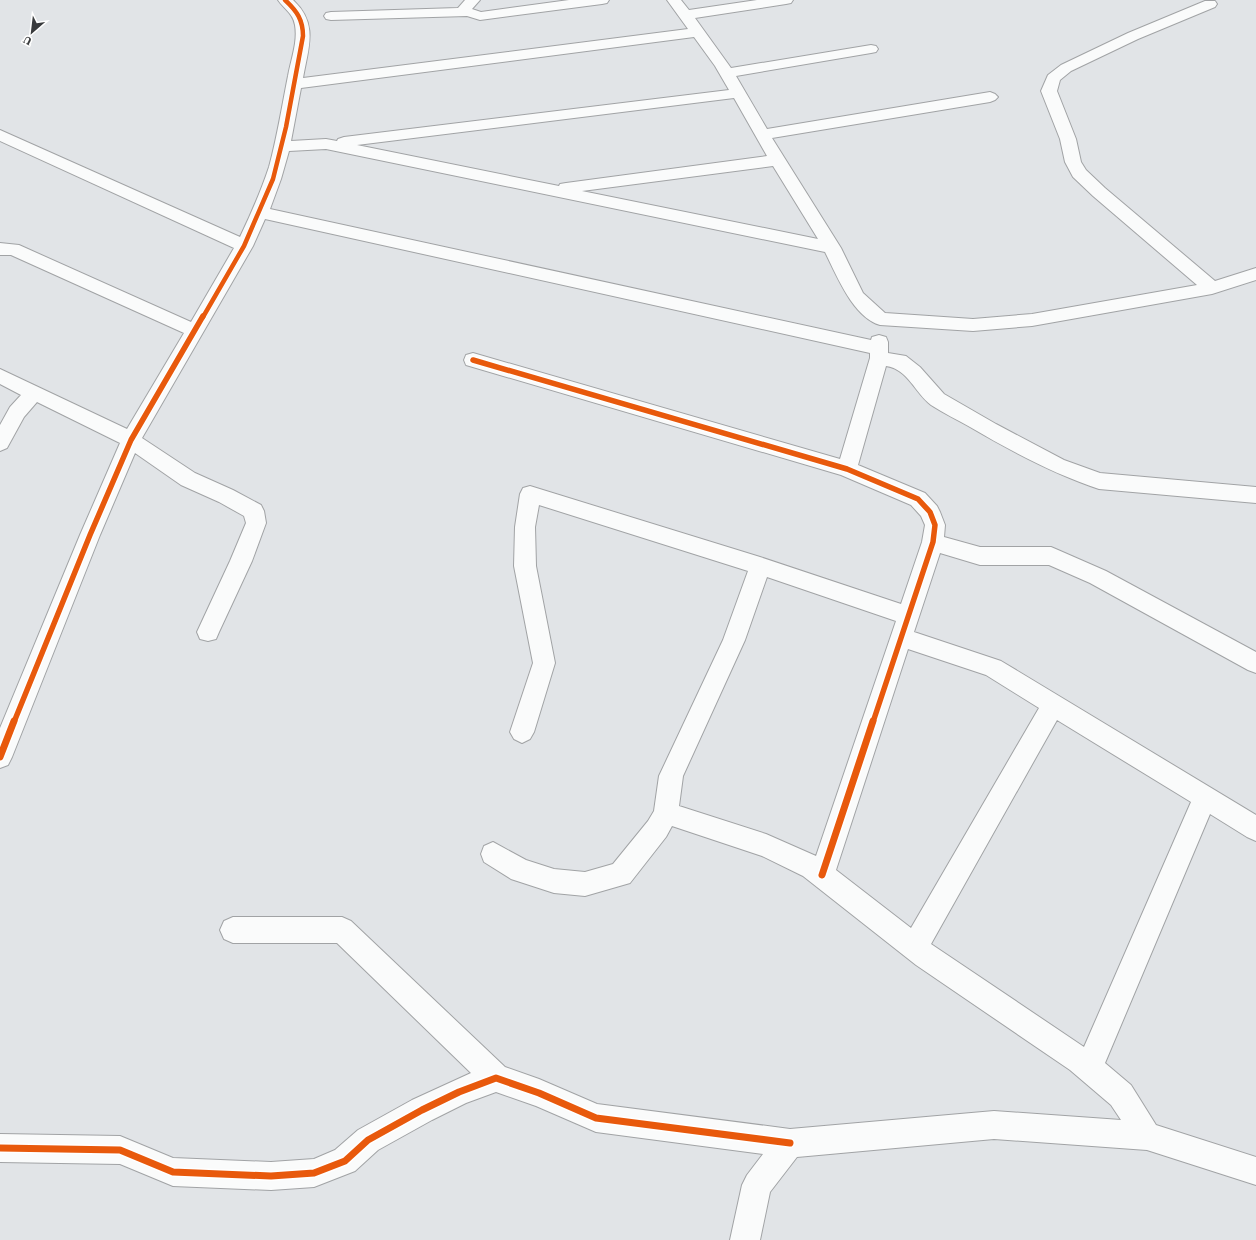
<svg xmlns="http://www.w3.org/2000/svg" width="1256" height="1240" font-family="'Source Serif 4',serif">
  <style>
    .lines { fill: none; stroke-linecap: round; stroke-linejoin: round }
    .minor-casing { stroke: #a1a3a5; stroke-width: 2 }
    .minor { fill: #fafbfb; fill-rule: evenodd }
    .cycleway-far2-casing { stroke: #fff; stroke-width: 6 }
    .cycleway-far1-casing { stroke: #fff; stroke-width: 8 }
    .cycleway-casing { stroke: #fff; stroke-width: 10 }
    .cycleway-far2 { stroke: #e8590c; stroke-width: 4.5 }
    .cycleway-far1 { stroke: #e8590c; stroke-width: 5.5 }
    .cycleway { stroke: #e8590c; stroke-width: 7 }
  </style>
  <rect width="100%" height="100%" fill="#e1e4e7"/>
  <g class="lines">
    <g class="minor-casing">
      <path id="minor" d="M278,0H293C319,24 308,48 303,78L688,29L667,0H681L689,10L757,0H793L791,3L786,4L695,18L731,68L871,45L876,46L878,49L876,52L871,53L736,76L767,129L990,92L995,94L998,97L995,100L990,102L772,138L841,248L863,293L885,313L973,319L1032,314L1197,285L1093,196L1073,177L1065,162L1060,139L1041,91L1048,75L1061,65L1128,33L1205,1H1215L1217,4L1215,7L1138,39L1071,71L1060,80L1057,91L1076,139L1081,162L1086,170L1105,188L1215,281L1256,268V280L1212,294L1032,326L973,331L880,325C853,317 837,276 825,252L326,149L289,151L281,179L270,209L871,340L872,337L879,335L886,337L888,342V353L906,356L920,367L944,394L996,424L1064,460L1100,473L1256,487V503L1099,489C1054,474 1011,451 970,427C958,420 943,413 931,405C915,393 908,369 886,366L858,465L925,493L937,506L940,512L945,525L944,537L980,547H1051L1058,550L1106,571L1256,652V673L1248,670L1090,583L1049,565H980L940,553L914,632L1001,661L1256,815V841L1247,837L1210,814L1105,1063L1131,1085L1156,1125L1256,1157V1185L1147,1150L994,1139L797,1157L770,1192L760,1240H730L742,1185L747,1175L763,1154L596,1132L536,1106L496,1092L466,1103L432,1120L378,1150L355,1171L314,1187L271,1190L173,1186L120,1164L0,1162V1134L120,1136L173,1158L271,1162L314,1159L335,1150L358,1130L412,1100L471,1073L337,943H233L224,939L220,930L224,921L233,917H342L351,921L505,1067L539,1079L597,1104L790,1129L994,1111L1121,1120L1111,1105L1070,1070L916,965L803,876L762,856L672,826L666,837L630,883L585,896L554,893L511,879L484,862L481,854L484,846L493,842L526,860L554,869L585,872L613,864L648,821L654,811L659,776L723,640L748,571L539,505L535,527L536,566L555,663L534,732L530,739L522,743L514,739L510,732L533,663L514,566L515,527L520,494L523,488L530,486L760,557L901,604L922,542L925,525L921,516L911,505L841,475L466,365L464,360L466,355L473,353L840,459L870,358V353L265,219L253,246L142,438L195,473L233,490L261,505L264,511L266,523L252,561L219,632L216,639L208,641L200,639L197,632L230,561L246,523L244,516L219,502L181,485L135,453L100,535L12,757L8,765L0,768V728L80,535L120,443L37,402L24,417L7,448L0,451V425L10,407L21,395L0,384V369L127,429L184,333L11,255H0V243L19,245L191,322L234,248L0,141V130L240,237C251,214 261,191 269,167C277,138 282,106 288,76C291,59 298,42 295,25C293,13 284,9 278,0ZM694,37L715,66L729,90L344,137L338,139L337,141L326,139L291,141L301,88ZM734,98L767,156L566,183L560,184L559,186L357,145ZM773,166L818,239L582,191ZM767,577L896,621L816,856L766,834L679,806L683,776L745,640ZM908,649L986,675L1039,708L911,928L836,870ZM1057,720L1191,802L1084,1047L931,944Z
        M465,0H480L472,9L481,12L569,0H609L607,3L602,4L480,20L467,16L331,20L326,19L324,16L326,13L331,12L458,8Z"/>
    </g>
    <use href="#minor" class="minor"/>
    <g class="cycleway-far2-casing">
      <path id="cycleway-far2" d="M203,317L244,246L273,179L286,127L303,36C303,20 297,11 285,0"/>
    </g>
    <g class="cycleway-far1-casing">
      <path id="cycleway-far1" d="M473,360L847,469L918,499L930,512L935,525L933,542L873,722
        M14,722L90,535L131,440L203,316"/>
    </g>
    <g class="cycleway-casing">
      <path id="cycleway" d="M0,757L14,721
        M822,875L873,721
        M0,1148L120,1150L173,1172L271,1176L314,1173L345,1161L368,1140L422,1110L459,1092L496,1078L539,1093L596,1118L790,1143"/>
    </g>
    <use href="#cycleway-far2" class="cycleway-far2"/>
    <use href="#cycleway-far1" class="cycleway-far1"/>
    <use href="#cycleway" class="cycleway"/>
  </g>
  <g transform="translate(32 32) rotate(208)" stroke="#ffffff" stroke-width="3" paint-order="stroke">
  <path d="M0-3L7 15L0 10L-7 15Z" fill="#393b3d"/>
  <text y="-6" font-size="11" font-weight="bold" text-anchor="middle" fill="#393b3d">U</text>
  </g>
</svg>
